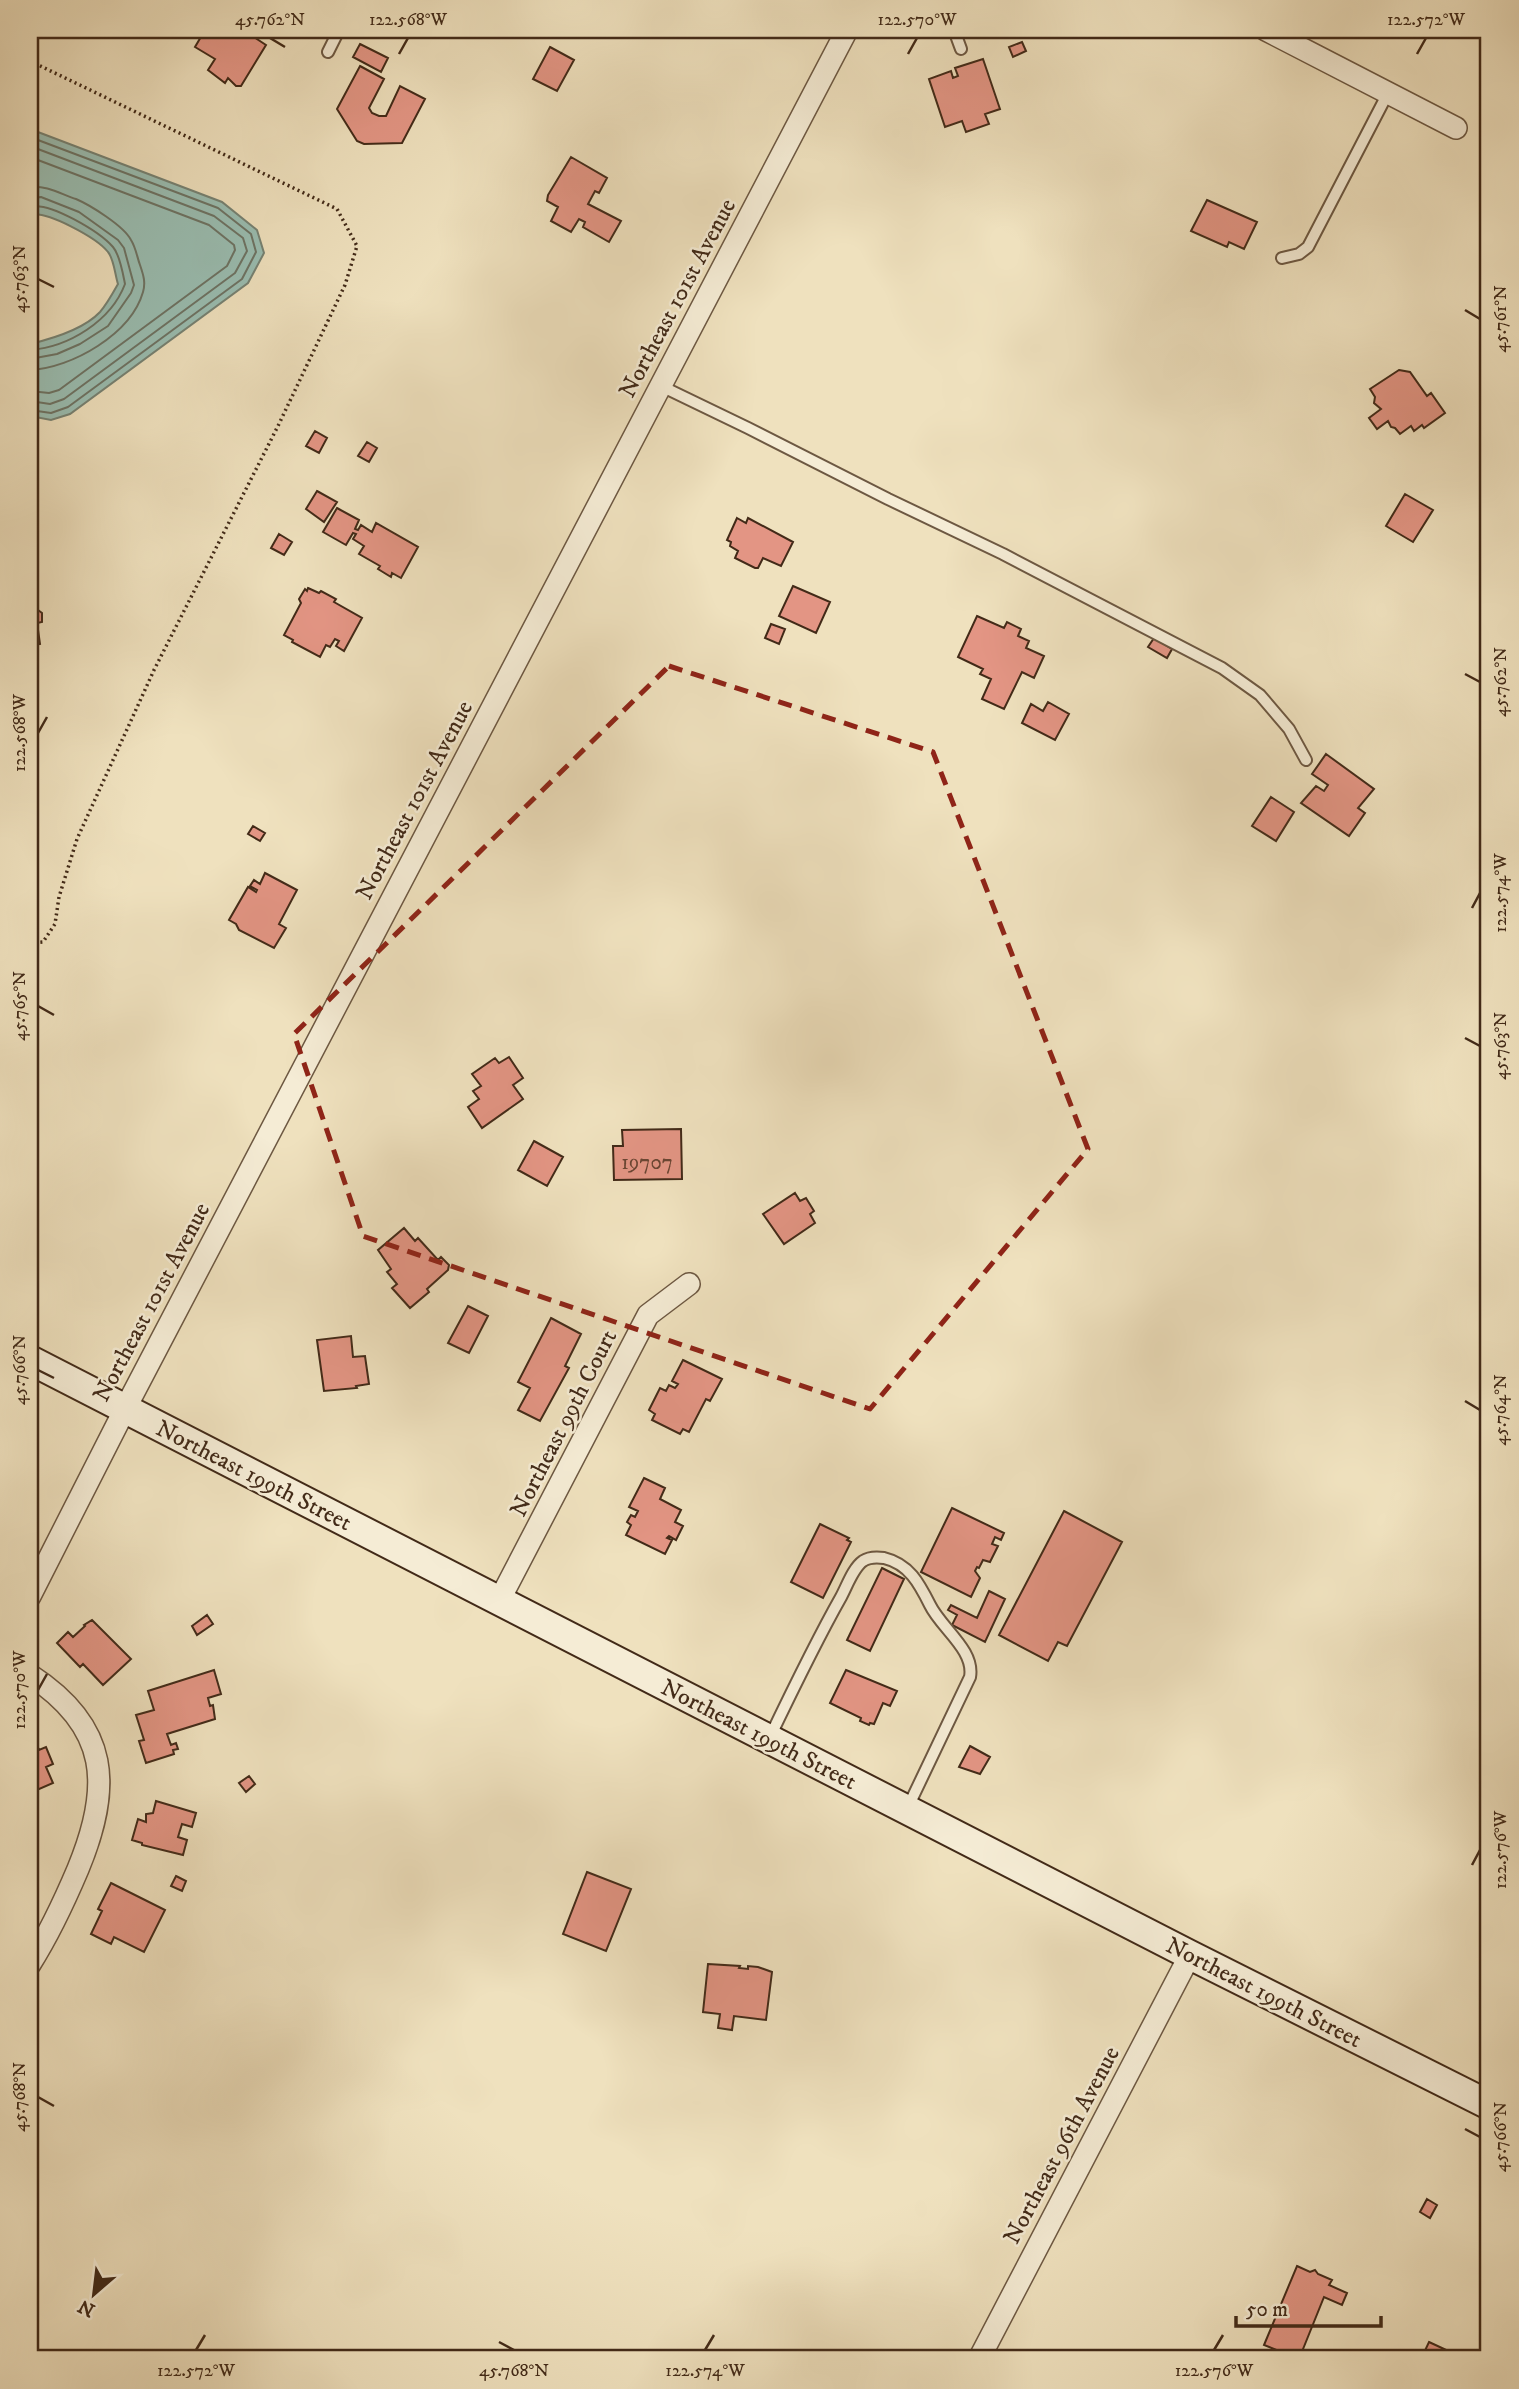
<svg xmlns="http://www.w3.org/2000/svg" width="1519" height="2389" font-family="'IM FELL DW Pica',serif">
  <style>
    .water { fill: #9abeb2; stroke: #778374; stroke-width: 2 }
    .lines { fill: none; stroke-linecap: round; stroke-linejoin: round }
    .shore { stroke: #6e7465; stroke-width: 2 }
    .building { fill: #e39584; stroke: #422a18; stroke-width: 2 }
    .service-casing { stroke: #6d5842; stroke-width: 14 }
    .minor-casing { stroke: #6d5842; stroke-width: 24 }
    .secondary-casing { stroke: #422a18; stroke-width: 32 }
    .path { stroke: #422a18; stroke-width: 3.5; stroke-dasharray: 2 3.5; stroke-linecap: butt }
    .service { stroke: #f5ecd5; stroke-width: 10 }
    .minor { stroke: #f5ecd5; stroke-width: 21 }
    .secondary { stroke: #f5ecd5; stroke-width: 28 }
    .marked { fill: none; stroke: #8f2418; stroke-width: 5; stroke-dasharray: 14 9; stroke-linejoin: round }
    .ticks { fill: none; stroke: #422a18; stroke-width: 2.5 }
    .labels { text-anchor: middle; stroke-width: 5; stroke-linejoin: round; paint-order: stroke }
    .number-label { font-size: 21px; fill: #6a4533 }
    .street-label { font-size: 24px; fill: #422a18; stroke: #f5ecd5 }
    .neatline { fill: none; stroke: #422a18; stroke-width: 2.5 }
    .ticks-label { font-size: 18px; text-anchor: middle; fill: #422a18 }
  </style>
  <rect width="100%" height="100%" fill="#efe1be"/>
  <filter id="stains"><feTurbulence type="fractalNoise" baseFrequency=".00286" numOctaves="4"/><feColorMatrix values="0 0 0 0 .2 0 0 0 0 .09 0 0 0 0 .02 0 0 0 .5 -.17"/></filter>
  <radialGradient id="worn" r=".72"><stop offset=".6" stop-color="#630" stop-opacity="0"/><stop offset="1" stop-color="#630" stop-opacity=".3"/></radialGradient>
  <path class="water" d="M30,129L222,202L257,230L264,253L248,283L70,414L51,420L30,416V344C51,339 84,329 100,312C107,304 113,293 118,284C115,275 114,259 108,252C97,238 46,210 30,215Z"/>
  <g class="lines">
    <path class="shore" d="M30,137L218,208L251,234L256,252L242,279L68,407L51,413L30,410
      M30,146L214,216L243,238L247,251L235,273L64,399L50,404L30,401
      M30,157L209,225L234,245L235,250L227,266L59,390L49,393L30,391
      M30,187C46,185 61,194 76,199C90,205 124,226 131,240C136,248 137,257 140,265C143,274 146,282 143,292C131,334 72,368 30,370
      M30,198L41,197L79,212L118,240L124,248L134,285L131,293L108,326L80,344L57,354L30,359
      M30,207C49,201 100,232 113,247C120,255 123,274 125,284C111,321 69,347 30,350"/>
  </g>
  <path class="building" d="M205,30L240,32L243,30L266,45L241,86H236L228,78L225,83L208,70L215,59L195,47Z
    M1022,42L1026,51L1013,57L1009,47Z
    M360,44L388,58L381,72L353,57Z
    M550,47L574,60L557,91L533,79Z
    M983,59L1000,109L985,114L989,124L966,132L962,121L945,127L929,79L951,71L953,78L958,76L955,68Z
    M360,66L384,79L369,108L372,113L379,116H386L400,86L425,99L402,143L364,144L357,141L337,109Z
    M571,157L607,178L599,193L595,191L588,204L621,221L609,242L583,227L585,222L579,219L571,232L551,221L558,207L547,201L548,195Z
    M1207,200L1257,222L1244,249L1229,242L1227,247L1191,231Z
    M1399,370L1410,372L1427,396L1431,393L1445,413L1424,428L1422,425L1414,431L1411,426L1400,434L1395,428L1391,427L1388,421L1377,429L1369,418L1381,409L1374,403L1375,397L1370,389Z
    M315,431L327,438L319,453L306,446Z
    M367,442L377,448L369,462L358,456Z
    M317,491L337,502L324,522L306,509Z
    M1405,494L1433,510L1413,542L1386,526Z
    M337,508L359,520L355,529L358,530L361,525L372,532L376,523L418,547L401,578L392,573L391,577L378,569L380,566L359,554L364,546L353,539L356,534L353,533L346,545L323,532Z
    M737,518L746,523L748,518L793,542L781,566L763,558L758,568H755L735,558L738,551L730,546L731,542L727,540Z
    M279,534L292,542L284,555L271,548Z
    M793,586L830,602L816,633L779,616Z
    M308,588L319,593L321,591L336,599L334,602L362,618L344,651L336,646L339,641L335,639L330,647L326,645L320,657L292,642L293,640L284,635L301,603L299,599L305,589L307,591Z
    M38,610L42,613V622L37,623L40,644L30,646V611Z
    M977,616L1004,628L1007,622L1021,629L1018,636L1029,641L1026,648L1044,656L1034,678L1022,672L1004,709L982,699L991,679L980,674L983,669L958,657Z
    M771,624L785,629L779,644L765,638Z
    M1154,638L1172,649L1167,658L1148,647Z
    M1048,702L1069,714L1055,740L1022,723L1031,704L1043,711Z
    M1326,754L1374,789L1358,808L1365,813L1349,836L1301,803L1316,786L1324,791L1328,785L1312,774Z
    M1271,797L1294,812L1276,841L1252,826Z
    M253,826L265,833L260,841L248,834Z
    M265,873L297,890L279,924L286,928L274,948L239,930L236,924L229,920L248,887L256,892L257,890L250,886L254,880L260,884Z
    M509,1057L523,1078L513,1085L523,1099L482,1128L468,1107L479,1099L473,1091L481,1086L472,1074L495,1058L499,1063Z
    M681,1129L682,1179L614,1180L613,1146H623L622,1130Z
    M534,1141L563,1157L547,1186L518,1170Z
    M795,1193L800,1201L806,1198L814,1211L810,1214L815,1223L784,1244L763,1214Z
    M404,1228L415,1241L418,1238L438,1260L441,1257L449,1265L448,1270L427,1289L429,1292L410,1308L392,1288L397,1284L387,1272L391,1269L378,1250Z
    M468,1306L488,1316L469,1353L448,1343Z
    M551,1318L581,1334L565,1366L569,1368L540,1421L518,1410L530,1388L518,1382Z
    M351,1336L353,1357L365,1356L369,1384L356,1386L357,1388L324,1391L317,1340Z
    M683,1360L722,1379L710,1401L706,1399L689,1432L683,1429L680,1434L652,1420L655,1414L649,1410L660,1388L666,1391L669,1385L675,1388L678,1384L672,1381Z
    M644,1478L665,1488L660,1499L681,1510L675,1522L683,1526L676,1540L669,1536L667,1538L672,1540L665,1554L626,1535L631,1525L627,1522L631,1515L635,1517L638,1511L629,1507Z
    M952,1508L1004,1533L1001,1540L995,1537L992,1544L998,1546L990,1562L983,1560L979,1568L977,1567L975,1571L980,1578L971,1597L921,1572Z
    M1064,1511L1122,1542L1067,1646L1058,1642L1048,1661L999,1635Z
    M820,1524L849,1538L847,1540L851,1542L823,1598L791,1582Z
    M882,1568L904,1579L870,1651L847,1640Z
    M989,1591L1005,1599L985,1642L952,1625L957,1615L948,1610L951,1605L977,1618Z
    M207,1615L213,1624L197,1635L192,1626Z
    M92,1620L131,1659L103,1685L83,1664L80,1667L57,1643L68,1632L73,1637L85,1626L84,1625Z
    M214,1670L221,1694L208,1698L210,1706L213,1705L215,1719L167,1734L171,1745L176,1743L178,1749L173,1750L174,1754L146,1763L139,1741L144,1740L136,1715L154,1710L148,1691Z
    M846,1670L897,1691L890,1706L883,1703L874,1724L870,1723L869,1725L860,1721L861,1718L830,1703Z
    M35,1741L39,1750L46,1747L53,1764L46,1767L53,1783L30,1793V1743Z
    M970,1746L990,1757L980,1774L959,1767Z
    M249,1776L255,1784L246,1792L239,1783Z
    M156,1801L196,1813L192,1827L182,1824L178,1837L187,1840L183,1855L142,1845V1843L132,1840L138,1819L146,1822V1814L153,1813Z
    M587,1872L631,1889L606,1951L563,1934Z
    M176,1876L186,1881L182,1891L171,1886Z
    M111,1883L165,1910L144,1952L114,1937L111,1944L91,1934L102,1911L98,1909Z
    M708,1964L740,1966L739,1968L748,1969V1966L758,1967L772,1972L766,2020L734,2016L732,2030L718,2028L720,2014L703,2012Z
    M1427,2199L1437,2205L1430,2218L1420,2212Z
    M1297,2266L1310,2272L1315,2270L1318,2274L1332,2280L1329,2285L1347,2293L1342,2305L1324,2297L1299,2359L1264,2345Z
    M1429,2342L1455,2354L1453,2359H1421Z"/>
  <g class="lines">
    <g class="service-casing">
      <path id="service" d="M954,30L961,49
        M328,52L339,30
        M1282,258L1299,254L1308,247L1388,93
        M661,386L748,428L888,499L1003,554L1222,668L1260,695L1289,729L1306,760
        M769,1739C792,1691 815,1643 841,1597C847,1586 853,1568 863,1561C869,1557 877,1557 884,1558C909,1564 919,1583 930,1605C941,1628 975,1650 970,1677L908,1807"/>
    </g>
    <g class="minor-casing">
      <path id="minor" d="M1266,30L1456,128
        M30,1596L125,1409L847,30
        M499,1601L648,1315L689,1284
        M30,1675C110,1727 112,1787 78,1869C64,1902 49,1934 30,1964
        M979,2359L1190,1955"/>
    </g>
    <g class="secondary-casing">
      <path id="secondary" d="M30,1360L1190,1955L1489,2105"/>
    </g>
    <path class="path" d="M30,61L337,209L357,246L345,285L278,426L154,670L77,839L59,897L55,924L43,942L30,943"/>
    <use href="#service" class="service"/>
    <use href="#minor" class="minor"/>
    <use href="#secondary" class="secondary"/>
  </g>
  <path class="marked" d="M669,666L933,752L1088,1149L870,1409L363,1236L294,1034Z"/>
  <path class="ticks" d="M270,38L285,47M399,54L408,38M908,54L917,38M1417,54L1426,38M38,279L54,287M1465,310L1480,319M1465,674L1480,682M38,733L47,717M1472,908L1480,893M38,1006L54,1015M1465,1038L1480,1046M38,1370L54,1378M1465,1401L1480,1410M38,1690L47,1674M1472,1865L1480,1850M38,2097L54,2106M1465,2129L1480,2137M499,2342L514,2350M196,2350L205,2335M705,2350L714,2335M1214,2350L1223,2335"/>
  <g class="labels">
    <g class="number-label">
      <text x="647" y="1169">19707</text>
    </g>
    <g class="street-label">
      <text transform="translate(677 298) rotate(-62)" y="8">Northeast 101st Avenue</text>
      <text transform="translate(414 800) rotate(-62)" y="8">Northeast 101st Avenue</text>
      <text transform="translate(151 1302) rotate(-62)" y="8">Northeast 101st Avenue</text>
      <text transform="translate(563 1423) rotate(-63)" y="8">Northeast 99th Court</text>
      <text transform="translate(254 1475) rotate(27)" y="8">Northeast 199th Street</text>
      <text transform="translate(759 1734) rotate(27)" y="8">Northeast 199th Street</text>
      <text transform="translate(1264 1992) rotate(27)" y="8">Northeast 199th Street</text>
      <text transform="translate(1061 2145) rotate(-62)" y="8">Northeast 96th Avenue</text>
    </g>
  </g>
  <rect width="1519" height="2389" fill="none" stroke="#efe1be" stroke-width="77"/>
  <g transform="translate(94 2294) rotate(208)" stroke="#f5ecd5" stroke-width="5" paint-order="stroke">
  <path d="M0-5L12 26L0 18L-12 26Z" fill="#422a18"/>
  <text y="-10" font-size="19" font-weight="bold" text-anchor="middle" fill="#422a18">N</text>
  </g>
  <path d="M1236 2316v10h145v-10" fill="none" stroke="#422a18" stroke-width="3.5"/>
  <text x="1246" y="2316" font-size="21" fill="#422a18" stroke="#f5ecd5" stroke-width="5" paint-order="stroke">50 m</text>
  <rect x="38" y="38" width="1442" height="2312" class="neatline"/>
  <g class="ticks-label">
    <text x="270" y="25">45.762°N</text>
    <text x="408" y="25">122.568°W</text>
    <text x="917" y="25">122.570°W</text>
    <text x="1426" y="25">122.572°W</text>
    <text transform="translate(19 279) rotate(-90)" y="6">45.763°N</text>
    <text transform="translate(1500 319) rotate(-90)" y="6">45.761°N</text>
    <text transform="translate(1500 682) rotate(-90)" y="6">45.762°N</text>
    <text transform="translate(19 733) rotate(-90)" y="6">122.568°W</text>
    <text transform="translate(1500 893) rotate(-90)" y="6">122.574°W</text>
    <text transform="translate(19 1006) rotate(-90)" y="6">45.765°N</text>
    <text transform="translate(1500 1046) rotate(-90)" y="6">45.763°N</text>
    <text transform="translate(19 1370) rotate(-90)" y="6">45.766°N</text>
    <text transform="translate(1500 1410) rotate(-90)" y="6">45.764°N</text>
    <text transform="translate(19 1690) rotate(-90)" y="6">122.570°W</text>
    <text transform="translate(1500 1850) rotate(-90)" y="6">122.576°W</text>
    <text transform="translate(19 2097) rotate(-90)" y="6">45.768°N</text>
    <text transform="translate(1500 2137) rotate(-90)" y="6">45.766°N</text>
    <text x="196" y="2376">122.572°W</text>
    <text x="514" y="2376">45.768°N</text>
    <text x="705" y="2376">122.574°W</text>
    <text x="1214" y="2376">122.576°W</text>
  </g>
  <rect width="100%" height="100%" filter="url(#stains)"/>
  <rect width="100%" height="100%" fill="url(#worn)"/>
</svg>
